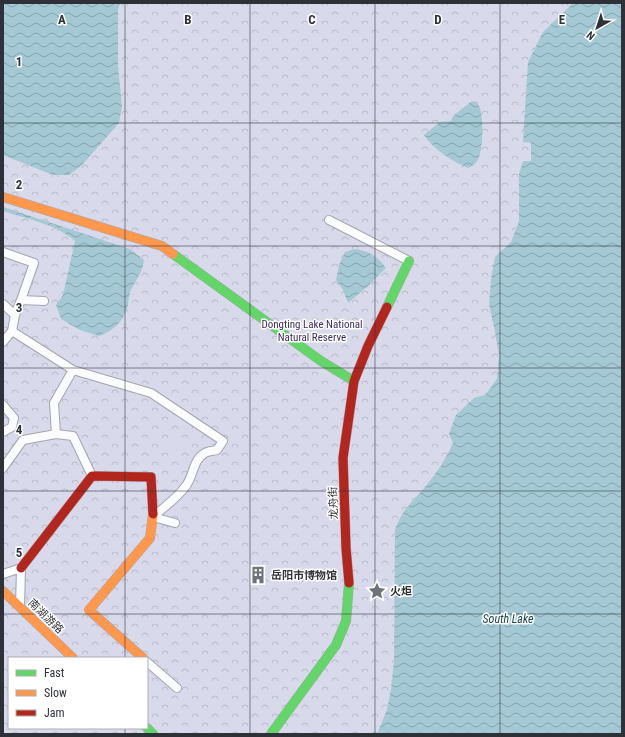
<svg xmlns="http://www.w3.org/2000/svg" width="625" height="737" font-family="'Roboto Condensed','Noto Sans SC',sans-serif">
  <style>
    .park { fill: url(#park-crowns); fill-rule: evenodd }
    .garden { fill: #d8d9ea }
    .water { fill: url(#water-waves) }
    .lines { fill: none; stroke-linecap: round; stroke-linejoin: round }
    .street-casing { stroke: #a1a6ad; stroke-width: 10 }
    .fast-casing { stroke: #a1a6ad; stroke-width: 10 }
    .slow-casing { stroke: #a1a6ad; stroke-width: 10 }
    .jam-casing { stroke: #a1a6ad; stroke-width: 10 }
    .street { stroke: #fbfcfd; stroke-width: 8 }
    .fast { stroke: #63d668; stroke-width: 9 }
    .slow { stroke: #ff974d; stroke-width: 9 }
    .jam { stroke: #b3261e; stroke-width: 9 }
    .grid { fill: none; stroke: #2e3238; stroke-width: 1; stroke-opacity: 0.55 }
    .labels { text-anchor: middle; stroke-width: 3; stroke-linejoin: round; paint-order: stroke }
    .park-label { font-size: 11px; fill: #3b2d5e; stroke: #fff }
    .street-label { font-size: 11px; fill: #2e3238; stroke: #fff }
    .poi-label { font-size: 11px; font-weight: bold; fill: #2e3238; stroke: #fff; text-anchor: start }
    .water-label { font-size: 12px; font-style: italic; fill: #19454f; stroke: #fff }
    .grid-label { font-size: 13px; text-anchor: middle; font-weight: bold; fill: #2e3238; stroke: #fff; stroke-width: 3; stroke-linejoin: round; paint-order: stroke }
  </style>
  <defs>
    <pattern id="park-crowns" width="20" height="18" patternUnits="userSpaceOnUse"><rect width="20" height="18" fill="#d8d9ea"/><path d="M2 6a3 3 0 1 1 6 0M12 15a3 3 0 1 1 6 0" fill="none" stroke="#babbc9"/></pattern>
    <pattern id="water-waves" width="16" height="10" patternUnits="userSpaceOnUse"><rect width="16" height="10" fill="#a4c9d4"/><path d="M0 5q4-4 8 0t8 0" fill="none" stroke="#86a4ad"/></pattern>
  </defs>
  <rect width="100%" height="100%" fill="#e4ebf3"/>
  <path class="park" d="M3,3H622V734H3ZM9,658H147V728H9Z"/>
  <path class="garden" d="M173,432L188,442L177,458L162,448Z"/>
  <path class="water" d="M3,3H120L118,10V66L122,106L119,123L82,165L69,175H53L3,155Z
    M573,3H622V734H377L387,710L391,689L394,661L395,530C403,508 411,504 425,487C436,474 446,459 453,443L449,434L456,415L474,398L485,395L497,379L499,355L494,327L489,304L491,279L495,257L511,242L519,221V174L523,161H531V143L523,142L528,62L543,32Z
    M472,101C475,102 477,103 479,106C484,115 483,148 479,157C477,163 473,166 468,168C452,161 434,150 424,135L440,122L451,121L453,116Z
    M3,207L130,249L144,260C143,271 137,278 132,288C128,294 129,302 127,309C122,323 112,331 99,336L80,330L61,319L56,305L63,295L75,241C58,225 25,218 3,211Z
    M354,249C370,251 377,256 386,268L367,287L348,303L343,290L336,280L339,265L345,252Z"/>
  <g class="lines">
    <g class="street-casing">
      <path id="street" d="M329,220L409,261
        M3,252L34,263L21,300
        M3,304L15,315
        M12,331L15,315L21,300L44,301
        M3,342L12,331L73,370L151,393L223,441L217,450C213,451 208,451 205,453C192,460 194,477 185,487C176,499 164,507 153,517
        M3,405L14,418L12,427L3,432
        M56,434L54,403L73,370
        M3,468L23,440L56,434L73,436L92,476
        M153,517L175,523
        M3,574L21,568L20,607
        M147,662L177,688"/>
    </g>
    <g class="fast-casing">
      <path id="fast" d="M173,254L321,361L354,381
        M387,307L409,261
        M147,728L153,734
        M271,734L336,645L346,621L349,583"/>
    </g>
    <g class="slow-casing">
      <path id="slow" d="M3,197L162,246L173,254
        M3,591L73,658
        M143,658L89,610L150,538L153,514"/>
    </g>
    <g class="jam-casing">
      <path id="jam" d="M21,568L92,476L151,477L153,514
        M349,583L346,548L343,458L354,381L368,346L387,307"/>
    </g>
    <use href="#street" class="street"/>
    <use href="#fast" class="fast"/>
    <use href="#slow" class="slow"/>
    <use href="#jam" class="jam"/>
  </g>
  <path class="grid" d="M125,3V658M250,3V734M375,3V734M500,3V734M3,123H622M3,246H622M3,368H622M3,491H622M3,614H622M125,728V734"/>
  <defs>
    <g id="building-bare" transform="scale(1.38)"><path d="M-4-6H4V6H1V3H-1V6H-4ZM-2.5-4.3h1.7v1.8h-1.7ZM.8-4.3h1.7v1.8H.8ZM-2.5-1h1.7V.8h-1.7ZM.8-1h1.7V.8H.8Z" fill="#6e7379" stroke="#fff" stroke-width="2.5" paint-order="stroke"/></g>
    <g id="sight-bare" transform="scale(1.38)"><path d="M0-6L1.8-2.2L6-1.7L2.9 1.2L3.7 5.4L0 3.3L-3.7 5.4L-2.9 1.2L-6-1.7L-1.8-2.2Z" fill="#6e7379" stroke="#fff" stroke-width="2.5" paint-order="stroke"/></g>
  </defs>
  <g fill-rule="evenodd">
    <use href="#building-bare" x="258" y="575"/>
    <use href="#sight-bare" x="377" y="591"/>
  </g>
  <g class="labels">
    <g class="park-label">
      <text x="312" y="328">Dongting Lake National<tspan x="312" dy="13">Natural Reserve</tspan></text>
    </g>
    <g class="street-label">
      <text transform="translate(333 503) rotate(-92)" y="4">龙舟街</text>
      <text transform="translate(46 616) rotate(44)" y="4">南湖游路</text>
    </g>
    <g class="poi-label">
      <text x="271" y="579">岳阳市博物馆</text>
      <text x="390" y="595">火炬</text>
    </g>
    <g class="water-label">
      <text x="508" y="623">South Lake</text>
    </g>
  </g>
  <g class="grid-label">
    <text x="62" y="24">A</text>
    <text x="188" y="24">B</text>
    <text x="312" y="24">C</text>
    <text x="438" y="24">D</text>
    <text x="562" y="24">E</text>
    <text x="19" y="66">1</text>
    <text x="19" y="189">2</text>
    <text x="19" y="312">3</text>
    <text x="19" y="434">4</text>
    <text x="19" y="557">5</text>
  </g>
  <rect width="625" height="737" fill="none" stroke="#2e3238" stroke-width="8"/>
  <rect x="8" y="657" width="140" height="72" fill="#ffffff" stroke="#abadaf"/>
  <rect x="16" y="670" width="20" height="6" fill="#63d668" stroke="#abadaf"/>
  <text x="44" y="677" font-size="12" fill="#2e3238">Fast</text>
  <rect x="16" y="690" width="20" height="6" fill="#ff974d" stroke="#abadaf"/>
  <text x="44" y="697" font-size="12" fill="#2e3238">Slow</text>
  <rect x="16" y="710" width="20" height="6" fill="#b3261e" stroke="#abadaf"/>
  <text x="44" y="717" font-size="12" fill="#2e3238">Jam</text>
  <g transform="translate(597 28) rotate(219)" stroke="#ffffff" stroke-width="3" paint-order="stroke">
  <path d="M0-3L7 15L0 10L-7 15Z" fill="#2e3238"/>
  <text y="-6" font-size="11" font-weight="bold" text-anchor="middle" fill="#2e3238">N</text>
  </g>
</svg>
